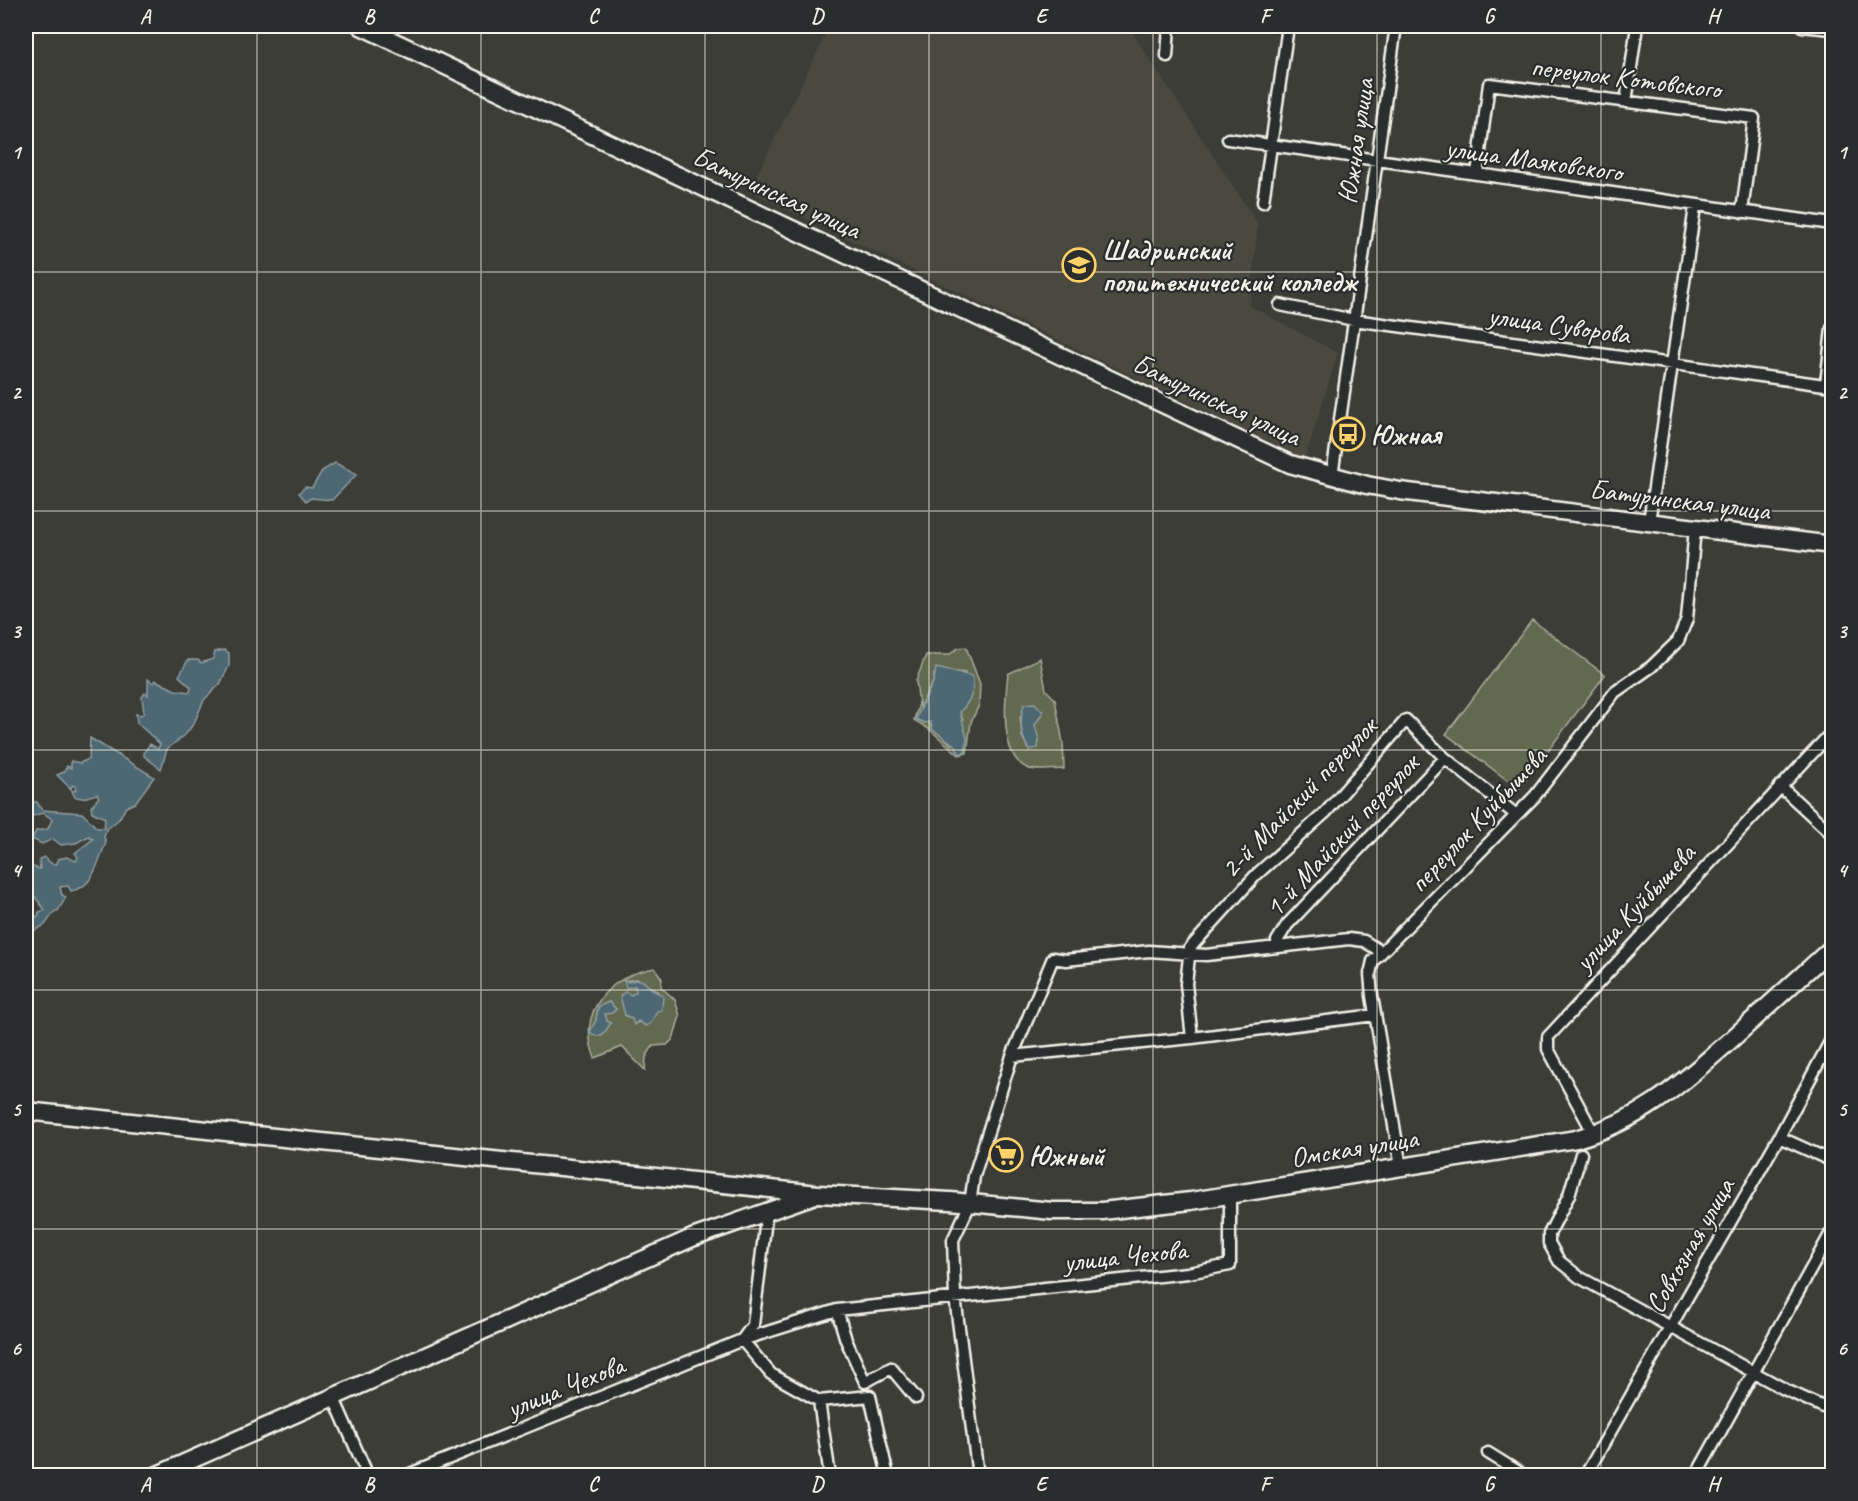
<svg xmlns="http://www.w3.org/2000/svg" width="1858" height="1501" font-family="Caveat,sans-serif">
  <style>
    .built { fill: #4a4840 }
    .green { fill: #62694f; stroke: #abad9c; stroke-width: 1.5; fill-rule: evenodd }
    .water { fill: #4d6772; stroke: #909ea1; stroke-width: 1.5 }
    .lines { fill: none; stroke-linecap: round; stroke-linejoin: round }
    .street-casing { stroke: #f4f1e8; stroke-width: 15 }
    .secondary-casing { stroke: #f4f1e8; stroke-width: 21 }
    .street { stroke: #2a2d2e; stroke-width: 10 }
    .secondary { stroke: #2a2d2e; stroke-width: 16 }
    .grid { fill: none; stroke: #f4f1e8; stroke-width: 1.5; stroke-opacity: 0.55 }
    .labels { text-anchor: middle; stroke-width: 4.5; stroke-linejoin: round; paint-order: stroke }
    .street-label { font-size: 28px; fill: #f4f1e8; stroke: #2a2d2e }
    .poi-label { font-size: 28px; font-weight: bold; fill: #f4f1e8; stroke: #2a2d2e; text-anchor: start }
    .neatline { fill: none; stroke: #f4f1e8; stroke-width: 2 }
    .grid-label { font-size: 20px; text-anchor: middle; font-weight: bold; fill: #f4f1e8 }
  </style>
  <rect width="100%" height="100%" fill="#3d3d38"/>
  <filter id="ink" filterUnits="userSpaceOnUse"><feTurbulence type="fractalNoise" baseFrequency=".0167" numOctaves="2"/><feDisplacementMap in="SourceGraphic" scale="12" xChannelSelector="R" yChannelSelector="G"/><feConvolveMatrix kernelMatrix="1 2 1 2 8 2 1 2 1" color-interpolation-filters="sRGB"/></filter>
  <g filter="url(#ink)">
    <path class="built" d="M830,26H1056L1064,29L1066,26H1128L1258,224L1250,306L1338,353L1305,459L749,191Z"/>
    <path class="green" d="M1532,620L1605,675L1519,789L1446,734Z
      M966,647L980,684L979,705L971,722L967,753L959,755L929,729L914,720L919,704L916,681L926,655H949L958,648ZM948,671L965,673L963,709L960,712L963,720L951,745L938,731L932,729L920,706L934,680V674Z
      M1040,658L1046,690L1055,699L1063,743L1064,769C1053,769 1036,772 1027,768C999,756 1005,699 1008,674ZM1043,711L1035,725L1029,750L1022,736L1020,717Z
      M655,968L662,979L661,987L675,1000L680,1016L673,1039L667,1045L653,1046L646,1057L645,1070L622,1047L595,1058C576,1011 610,975 655,968ZM636,979L659,992L655,1016L634,1024L632,1019L625,1015C625,1007 629,997 636,992V986L624,981ZM609,1002L616,1009L612,1013L604,1014L607,1021L590,1032L596,1020L598,1007Z"/>
    <path class="water" d="M335,463L357,474L332,500L311,498L306,501L299,493L305,487L312,488L322,471Z
      M224,650L229,653V666L220,684L204,700L194,723L185,735L167,749L161,769L144,756V752L150,744L158,749L160,744L137,723L136,714L141,715L144,713L142,697L145,693L148,695V679L153,683L155,680L175,690L190,692L191,687L179,676L188,660H198L201,663L213,659L215,652Z
      M936,668L972,676C975,692 971,700 960,712L967,738L965,752L959,754L956,746L932,729L931,722L924,723L916,719L934,680Z
      M1035,703L1043,712L1035,725L1039,739L1038,748L1029,750C1020,734 1019,721 1024,704Z
      M90,738L154,777L135,803L126,807L119,819L106,830L104,837L106,843C97,862 94,888 71,891L68,886L60,887L62,895L66,897L58,911H55L45,925L26,935V901L33,915L38,917L39,912L45,910L32,893L26,891V865L40,869L39,859L44,857L52,864H57L58,859L67,857L76,861L78,857L75,853L93,839L89,836L76,843L61,845L53,839L42,844L32,839L36,831L48,829L52,819L43,813L33,816L26,810L30,802H37L42,810L82,813L97,828H104L105,818L92,812L91,807L99,797L97,794L83,798L75,797L72,791L76,790L75,786L72,785L71,789L57,775L64,772L67,766L71,768V761L80,763L89,759Z
      M624,979L628,982C644,977 642,981 653,990C656,993 660,993 663,995L662,1010L657,1011L651,1023L646,1026L638,1021L634,1025L632,1019L625,1015L620,996L625,992L631,995L636,992L635,986L626,988Z
      M609,1002L616,1009L612,1013L605,1014L607,1021L611,1023L602,1036H596L590,1032L596,1020L598,1007Z"/>
    <g class="lines">
      <g class="street-casing">
        <path id="street" d="M1802,26L1832,29
          M1167,56L1169,26
          M1626,102L1637,26
          M1228,139L1832,224
          M1477,174L1489,84L1754,118L1742,212
          M1263,202L1288,26
          M1280,305L1354,320L1832,386
          M1826,385L1832,328
          M1332,476L1396,26
          M1649,522L1695,207
          M1780,786L1832,834
          M1278,947L1277,941L1287,925L1445,758
          M1192,1038L1186,984L1190,948L1256,875L1326,812L1406,720L1445,758L1515,814
          M1012,1056L1192,1038L1375,1015
          M1594,1134L1548,1049V1037L1832,732
          M1779,1137L1832,1161
          M1581,1154L1569,1195L1549,1234V1243L1559,1261L1579,1277L1786,1390L1832,1411
          M1401,1167L1372,996L1370,974L1373,961L1535,796L1615,692L1651,667L1678,641L1687,619L1695,528
          M837,1310L846,1340L865,1382L891,1368L916,1398
          M333,1396L368,1476
          M819,1401L830,1476
          M1488,1453L1525,1476
          M185,1462L191,1476
          M1698,1472L1831,1233
          M405,1476L742,1340L753,1325L767,1211
          M888,1476L870,1396L819,1401L771,1374L742,1340L837,1310L1188,1273L1230,1265V1195
          M978,1476L955,1297L953,1240L970,1204L974,1176L1012,1056L1053,958L1066,960L1149,951L1206,955L1349,939L1364,941L1380,951
          M1585,1476L1779,1137L1832,1038"/>
      </g>
      <g class="secondary-casing">
        <path id="secondary" d="M361,26L1290,464L1367,485L1400,491L1832,545
          M26,1111L818,1194L950,1201L1052,1211H1102L1191,1201L1576,1139C1643,1120 1682,1083 1733,1038C1766,1008 1799,978 1832,948
          M155,1476L692,1238L812,1196"/>
      </g>
      <use href="#street" class="street"/>
      <use href="#secondary" class="secondary"/>
    </g>
  </g>
  <path class="grid" d="M257,26V1476M481,26V1476M705,26V1476M929,26V1476M1153,26V1476M1377,26V1476M1601,26V1476M26,272H1832M26,511H1832M26,750H1832M26,990H1832M26,1229H1832"/>
  <defs>
    <g id="university-ring" transform="scale(1.725)"><circle r="9.5" fill="#2a2d2e" stroke="#ffd166" stroke-width="1.5"/><path d="M0-5L7-2L0 1L-7-2ZM-4 1L0 2.5L4 1V4Q0 6-4 4Z" fill="#ffd166"/></g>
    <g id="bus-ring" transform="scale(1.725)"><circle r="9.5" fill="#2a2d2e" stroke="#ffd166" stroke-width="1.5"/><path d="M-5-6H5V4H4V6H2V4H-2V6H-4V4H-5ZM-3.5-4V0h7V-4ZM-3.5 1.2v1.5H-2V1.2ZM2 1.2v1.5H3.5V1.2Z" fill="#ffd166"/></g>
    <g id="supermarket-ring" transform="scale(1.725)"><circle r="9.5" fill="#2a2d2e" stroke="#ffd166" stroke-width="1.5"/><path d="M-6-5.5h2.5l.6 2H6L4.5 2H-2.5L-4.4-4H-6ZM-1.5 3.2a1.3 1.3 0 1 0 .1 0ZM3 3.2a1.3 1.3 0 1 0 .1 0Z" fill="#ffd166"/></g>
  </defs>
  <g fill-rule="evenodd">
    <use href="#university-ring" x="1079" y="265"/>
    <use href="#bus-ring" x="1348" y="434"/>
    <use href="#supermarket-ring" x="1006" y="1155"/>
  </g>
  <g class="labels">
    <g class="street-label">
      <text transform="translate(1626 77) rotate(7)" y="10">переулок Котовского</text>
      <text transform="translate(1355 141) rotate(-82)" y="10">Южная улица</text>
      <text transform="translate(1534 159) rotate(8)" y="10">улица Маяковского</text>
      <text transform="translate(777 192) rotate(25)" y="10">Батуринская улица</text>
      <text transform="translate(1559 324) rotate(8)" y="10">улица Суворова</text>
      <text transform="translate(1217 399) rotate(25)" y="10">Батуринская улица</text>
      <text transform="translate(1680 499) rotate(7)" y="10">Батуринская улица</text>
      <text transform="translate(1298 797) rotate(-46)" y="10">2-й Майский переулок</text>
      <text transform="translate(1477 819) rotate(-47)" y="10">переулок Куйбышева</text>
      <text transform="translate(1341 835) rotate(-47)" y="10">1-й Майский переулок</text>
      <text transform="translate(1634 907) rotate(-47)" y="10">улица Куйбышева</text>
      <text transform="translate(1354 1147) rotate(-9)" y="10">Омская улица</text>
      <text transform="translate(1689 1245) rotate(-60)" y="10">Совхозная улица</text>
      <text transform="translate(1125 1255) rotate(-6)" y="10">улица Чехова</text>
      <text transform="translate(565 1386) rotate(-22)" y="10">улица Чехова</text>
    </g>
    <g class="poi-label">
      <text x="1102" y="259">Шадринский<tspan x="1102" dy="32">политехнический колледж</tspan></text>
      <text x="1371" y="444">Южная</text>
      <text x="1029" y="1165">Южный</text>
    </g>
  </g>
  <rect width="1858" height="1501" fill="none" stroke="#2a2d2e" stroke-width="66"/>
  <rect x="33" y="33" width="1792" height="1435" class="neatline"/>
  <g class="grid-label">
    <text x="145" y="23">A</text>
    <text x="369" y="23">B</text>
    <text x="593" y="23">C</text>
    <text x="817" y="23">D</text>
    <text x="1041" y="23">E</text>
    <text x="1265" y="23">F</text>
    <text x="1489" y="23">G</text>
    <text x="1713" y="23">H</text>
    <text x="16" y="159">1</text>
    <text x="1842" y="159">1</text>
    <text x="16" y="399">2</text>
    <text x="1842" y="399">2</text>
    <text x="16" y="638">3</text>
    <text x="1842" y="638">3</text>
    <text x="16" y="877">4</text>
    <text x="1842" y="877">4</text>
    <text x="16" y="1116">5</text>
    <text x="1842" y="1116">5</text>
    <text x="16" y="1355">6</text>
    <text x="1842" y="1355">6</text>
    <text x="145" y="1491">A</text>
    <text x="369" y="1491">B</text>
    <text x="593" y="1491">C</text>
    <text x="817" y="1491">D</text>
    <text x="1041" y="1491">E</text>
    <text x="1265" y="1491">F</text>
    <text x="1489" y="1491">G</text>
    <text x="1713" y="1491">H</text>
  </g>
</svg>
